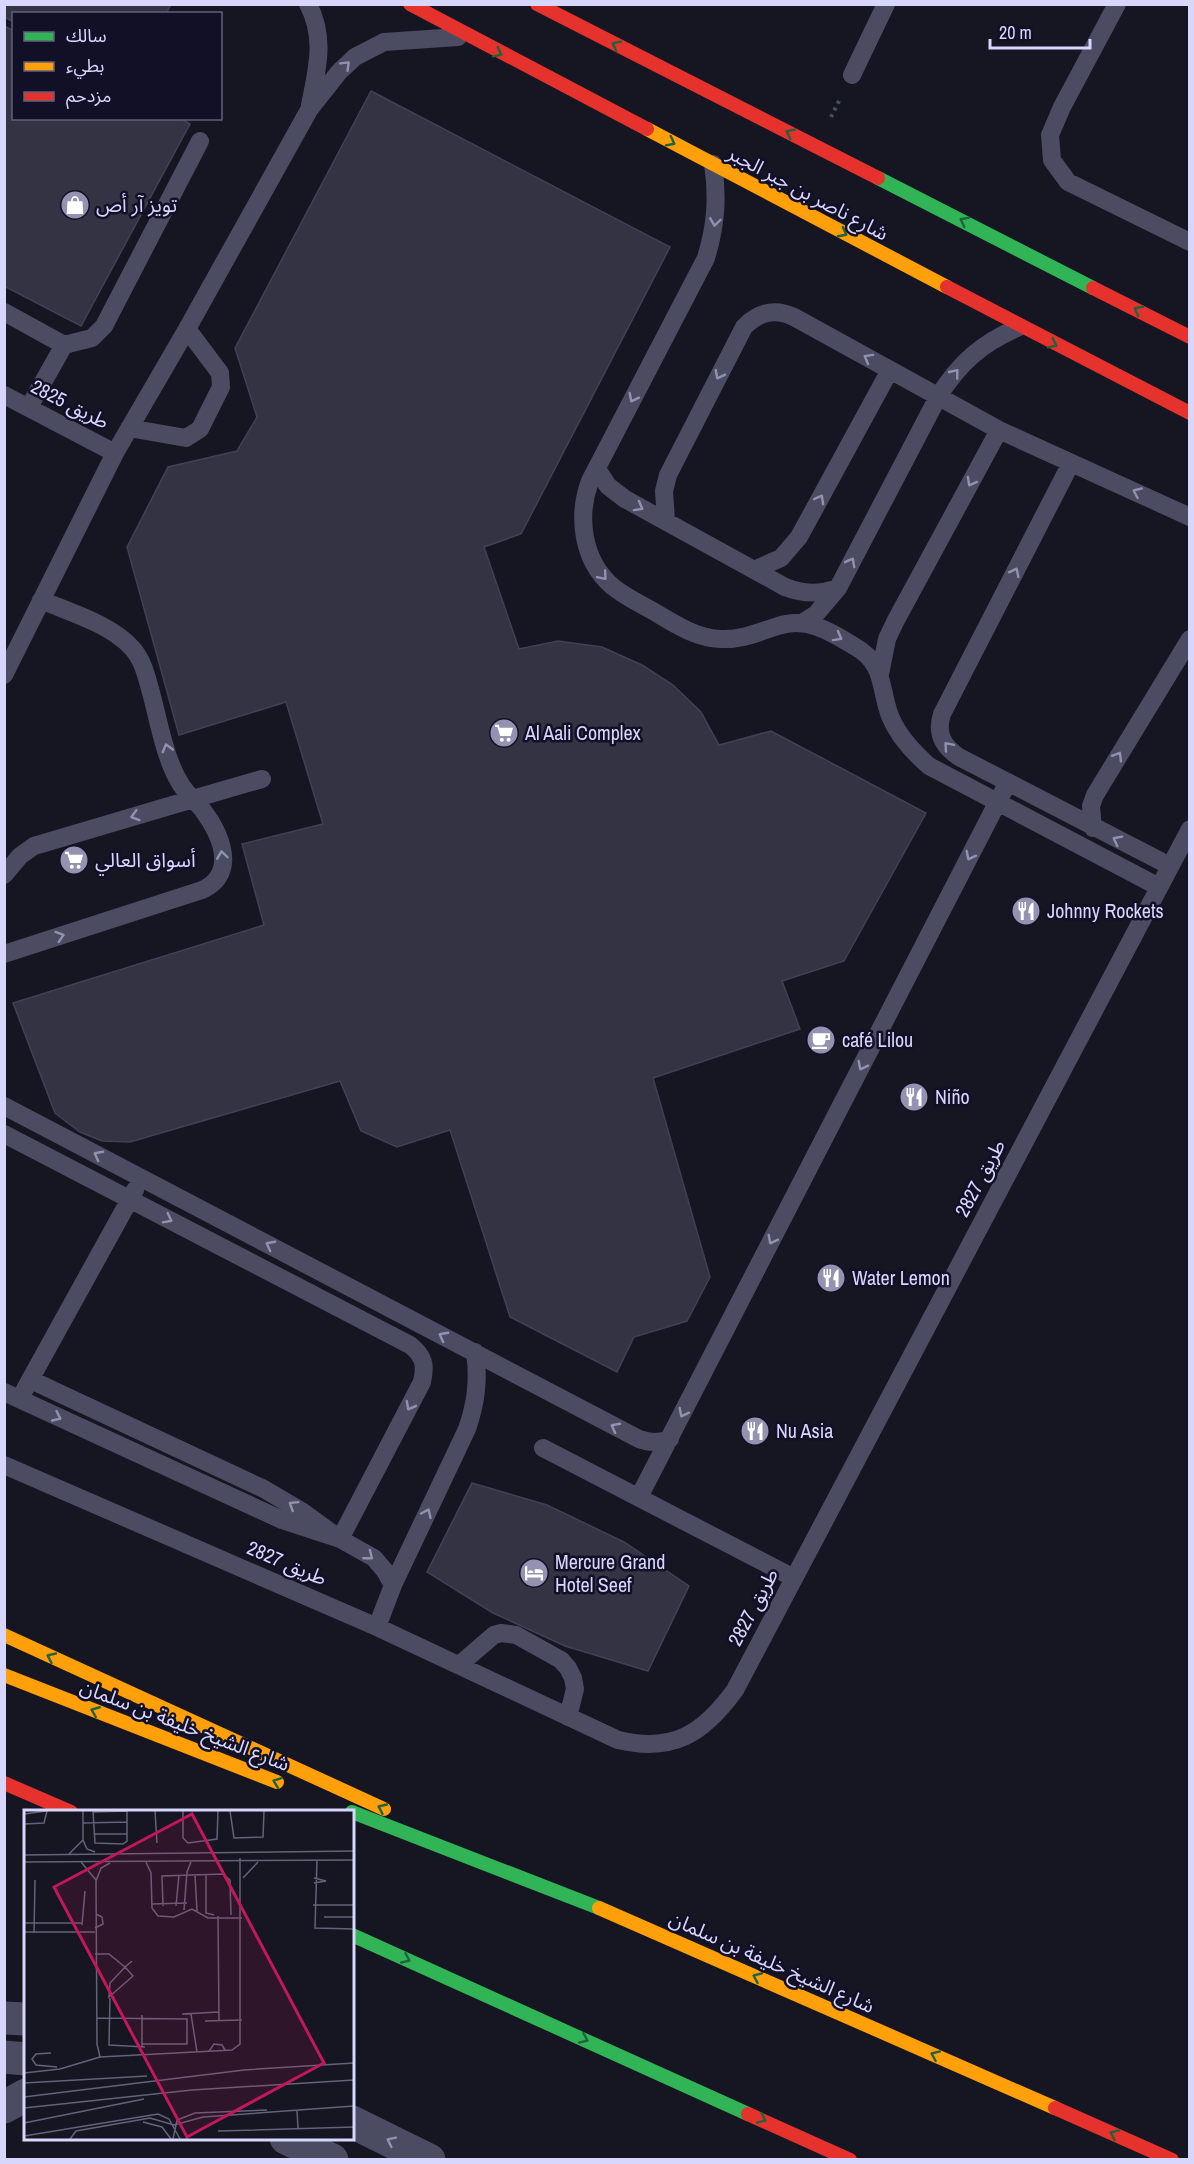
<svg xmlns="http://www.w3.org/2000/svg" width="1194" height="2164" font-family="'Archivo Narrow','Noto Sans Arabic',sans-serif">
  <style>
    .building { fill: #343344; stroke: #424055; stroke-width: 1.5 }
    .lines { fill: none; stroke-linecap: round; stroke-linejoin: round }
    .path { stroke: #44515d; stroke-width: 4; stroke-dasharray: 3 4.5; stroke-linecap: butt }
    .lane { stroke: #4b4c62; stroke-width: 18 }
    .street { stroke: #4b4c62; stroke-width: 33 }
    .fast { stroke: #30b455; stroke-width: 14 }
    .slow { stroke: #ff9f0a; stroke-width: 14 }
    .jam { stroke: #e5322d; stroke-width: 14 }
    .oneway { stroke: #20623e }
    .oneway2 { stroke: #9192b0 }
    .labels { text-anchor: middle; stroke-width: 5; stroke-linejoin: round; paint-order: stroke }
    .street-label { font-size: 20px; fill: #d7d7fe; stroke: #111027 }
    .poi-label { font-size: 20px; fill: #d7d7fe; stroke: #111027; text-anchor: start }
    .inset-road { fill: none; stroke: #63637a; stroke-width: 1.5 }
    .view { fill: #c2185b; fill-opacity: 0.15; stroke: #c2185b; stroke-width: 3 }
    .inset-edge { fill: none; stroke: #d7d7fe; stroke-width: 3 }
  </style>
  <rect width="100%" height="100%" fill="#161522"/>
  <path class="building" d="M4,4H171L166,14H14V22L4,17Z
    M4,26L14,31V118H180L190,124L81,326L4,286Z
    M371,91L670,247L521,534L484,547L519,649L558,641L602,647L642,665L673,685L701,712L719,745L771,731L926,813L844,961L782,981L800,1029L653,1078L710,1277L687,1321L634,1337L617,1372L510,1317L450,1130L397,1147L361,1131L340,1081L130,1142L102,1141L80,1132L55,1113L13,1003L264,925L242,844L323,824L286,702L179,735L127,547L168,467L237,451L257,417L235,348Z
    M472,1483L547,1505L624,1542L689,1586L648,1671L565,1646L493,1613L427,1572Z"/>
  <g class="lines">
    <path class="path" d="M831,117L841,97"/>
    <path class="lane" d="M308,4C326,38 317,70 310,105
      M1117,4L1062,107L1050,135L1052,160L1068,182L1190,242
      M852,75L886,4
      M713,164C718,197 716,225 706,258L590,481C577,516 582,560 612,586C625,597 643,605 658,614C678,626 697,638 721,639C742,640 759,632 778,626C806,616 831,632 854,646C886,664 879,687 890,716C898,736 913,752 929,766L1159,887
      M4,312L64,345L92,338L104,326L200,141
      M4,395L115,453
      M29,407L64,345
      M129,428L186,438L200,429L221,387L220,373L187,329
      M1071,463L942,714C936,733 942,746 959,757L1170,866
      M597,469L608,486L625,499L785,587C803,594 819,595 838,588
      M666,521L664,491L668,475L744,327C759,312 775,308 794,317L999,430L1190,517
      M754,570L781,558L799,537L890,370
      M41,600C69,612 110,624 131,647C142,658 146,674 150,689C160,723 166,775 193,799L262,779
      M802,623L816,614L838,588L938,397C960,362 981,344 1019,327
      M880,674L887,639L895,622L999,430
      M4,675L115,453L187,329L309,110L339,72L355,57L384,42L458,37
      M1093,828L1091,806L1095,795L1190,639
      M4,875L20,856L34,846L193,799C216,822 243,872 202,890L4,954
      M4,1106L639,1439C650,1443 658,1443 670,1439
      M4,1134L410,1345C424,1356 426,1365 422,1382L340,1539L303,1512L264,1489L31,1380
      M25,1389L135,1190
      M4,1392L282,1520L340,1539L374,1558L385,1571L393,1585
      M543,1448L794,1578
      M4,1465L377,1627L618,1740C673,1753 703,1734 735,1690L1190,829
      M639,1497L1008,782
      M377,1627L393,1585L467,1429C476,1403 479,1380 475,1352
      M459,1665L494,1635L501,1633L516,1635L561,1660L568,1668L573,1678L575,1689L568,1717"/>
    <path class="street" d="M4,2018L26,2019
      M4,2057L26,2059
      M4,2107L26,2095
      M352,2122L429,2160
      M286,2138L332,2160"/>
    <path class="fast" d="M878,178L1093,288
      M352,1812L599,1908
      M352,1935L748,2114"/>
    <path class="slow" d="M647,129L947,287
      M4,1635L384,1809
      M4,1675L277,1782
      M599,1908L1055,2108"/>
    <path class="jam" d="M410,4L647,129
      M537,4L878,178
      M947,287L1190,413
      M1093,288L1190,337
      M4,1783L71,1812
      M1055,2108L1172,2160
      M748,2114L850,2160"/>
  </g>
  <defs><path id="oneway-chevron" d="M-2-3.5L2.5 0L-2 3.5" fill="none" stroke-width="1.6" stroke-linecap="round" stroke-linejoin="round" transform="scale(1.5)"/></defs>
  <g class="oneway">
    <use href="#oneway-chevron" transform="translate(616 45) rotate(-153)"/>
    <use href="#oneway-chevron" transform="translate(498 53) rotate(27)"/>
    <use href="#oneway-chevron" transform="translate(790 133) rotate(-153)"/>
    <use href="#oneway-chevron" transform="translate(671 142) rotate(27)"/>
    <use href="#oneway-chevron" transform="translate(964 221) rotate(-153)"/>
    <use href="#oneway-chevron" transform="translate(843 233) rotate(28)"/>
    <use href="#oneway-chevron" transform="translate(1138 310) rotate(-152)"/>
    <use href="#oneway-chevron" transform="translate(1053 344) rotate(27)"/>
    <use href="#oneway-chevron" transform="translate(51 1657) rotate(-155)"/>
    <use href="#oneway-chevron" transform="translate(95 1711) rotate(-158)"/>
    <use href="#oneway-chevron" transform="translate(277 1782) rotate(-159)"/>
    <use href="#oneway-chevron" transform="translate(382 1808) rotate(-155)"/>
    <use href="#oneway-chevron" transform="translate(406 1959) rotate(24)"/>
    <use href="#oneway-chevron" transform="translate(757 1977) rotate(-156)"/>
    <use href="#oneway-chevron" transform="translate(584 2039) rotate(24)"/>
    <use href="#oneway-chevron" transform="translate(935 2055) rotate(-156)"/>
    <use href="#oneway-chevron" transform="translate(762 2119) rotate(24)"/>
    <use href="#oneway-chevron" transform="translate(1114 2134) rotate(-156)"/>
  </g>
  <g class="oneway2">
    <use href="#oneway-chevron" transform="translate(346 65) rotate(-45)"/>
    <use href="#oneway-chevron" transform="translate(715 222) rotate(98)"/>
    <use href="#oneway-chevron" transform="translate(868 358) rotate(-151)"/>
    <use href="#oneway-chevron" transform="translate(955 373) rotate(-51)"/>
    <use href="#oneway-chevron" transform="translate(719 375) rotate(117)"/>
    <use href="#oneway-chevron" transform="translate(633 398) rotate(117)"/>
    <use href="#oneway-chevron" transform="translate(971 482) rotate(119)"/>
    <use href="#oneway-chevron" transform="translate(1137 492) rotate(-156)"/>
    <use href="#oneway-chevron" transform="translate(820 499) rotate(-61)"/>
    <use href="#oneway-chevron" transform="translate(639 507) rotate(29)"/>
    <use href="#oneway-chevron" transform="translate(851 562) rotate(-62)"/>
    <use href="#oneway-chevron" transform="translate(1015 572) rotate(-63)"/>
    <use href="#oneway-chevron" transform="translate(603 576) rotate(50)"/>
    <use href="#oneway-chevron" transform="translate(838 637) rotate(29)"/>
    <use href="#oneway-chevron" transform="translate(948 746) rotate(-130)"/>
    <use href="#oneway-chevron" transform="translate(167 748) rotate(-105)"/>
    <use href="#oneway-chevron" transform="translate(1118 756) rotate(-59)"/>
    <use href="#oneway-chevron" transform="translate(135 816) rotate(164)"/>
    <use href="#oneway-chevron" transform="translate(1117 840) rotate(-153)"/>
    <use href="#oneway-chevron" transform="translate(222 855) rotate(-98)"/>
    <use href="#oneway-chevron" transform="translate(970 856) rotate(117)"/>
    <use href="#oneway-chevron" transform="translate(60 936) rotate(-18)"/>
    <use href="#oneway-chevron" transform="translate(862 1066) rotate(117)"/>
    <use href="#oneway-chevron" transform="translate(98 1155) rotate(-152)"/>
    <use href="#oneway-chevron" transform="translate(168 1219) rotate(27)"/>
    <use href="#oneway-chevron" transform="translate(772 1240) rotate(117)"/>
    <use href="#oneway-chevron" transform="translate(270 1245) rotate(-152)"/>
    <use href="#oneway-chevron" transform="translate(443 1336) rotate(-152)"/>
    <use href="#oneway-chevron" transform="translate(410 1406) rotate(118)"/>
    <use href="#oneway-chevron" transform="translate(683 1413) rotate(117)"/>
    <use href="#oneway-chevron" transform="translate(57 1417) rotate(25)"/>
    <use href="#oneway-chevron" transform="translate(615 1427) rotate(-152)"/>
    <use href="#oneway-chevron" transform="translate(293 1505) rotate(-148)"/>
    <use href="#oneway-chevron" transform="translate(427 1513) rotate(-65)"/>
    <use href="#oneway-chevron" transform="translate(369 1556) rotate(38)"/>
    <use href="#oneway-chevron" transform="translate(391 2141) rotate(-154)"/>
  </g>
  <defs>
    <g id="shop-disc" transform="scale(1.5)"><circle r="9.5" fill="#9393b1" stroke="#111027"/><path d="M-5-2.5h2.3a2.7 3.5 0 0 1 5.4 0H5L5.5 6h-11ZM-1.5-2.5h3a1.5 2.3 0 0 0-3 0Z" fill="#fff"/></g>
    <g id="supermarket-disc" transform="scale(1.5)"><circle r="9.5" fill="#9393b1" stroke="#111027"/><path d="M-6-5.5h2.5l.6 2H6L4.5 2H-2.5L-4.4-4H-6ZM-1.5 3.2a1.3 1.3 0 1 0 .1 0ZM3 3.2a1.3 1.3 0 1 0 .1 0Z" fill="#fff"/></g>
    <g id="restaurant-disc" transform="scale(1.5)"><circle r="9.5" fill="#9393b1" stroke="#111027"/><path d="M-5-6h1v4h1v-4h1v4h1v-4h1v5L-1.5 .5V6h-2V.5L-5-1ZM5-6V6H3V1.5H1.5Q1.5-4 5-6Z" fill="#fff"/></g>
    <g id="cafe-disc" transform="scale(1.5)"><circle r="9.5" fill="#9393b1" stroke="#111027"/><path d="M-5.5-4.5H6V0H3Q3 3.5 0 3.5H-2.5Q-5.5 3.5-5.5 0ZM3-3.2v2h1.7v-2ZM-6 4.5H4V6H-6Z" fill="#fff"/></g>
    <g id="hotel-disc" transform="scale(1.5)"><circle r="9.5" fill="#9393b1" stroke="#111027"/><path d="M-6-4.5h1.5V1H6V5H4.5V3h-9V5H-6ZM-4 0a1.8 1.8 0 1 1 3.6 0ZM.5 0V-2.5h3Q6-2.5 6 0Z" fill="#fff"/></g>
  </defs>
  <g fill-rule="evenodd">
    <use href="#shop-disc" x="75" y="205"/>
    <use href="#supermarket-disc" x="504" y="733"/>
    <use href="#supermarket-disc" x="74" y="860"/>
    <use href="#restaurant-disc" x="1026" y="911"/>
    <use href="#cafe-disc" x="821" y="1040"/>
    <use href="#restaurant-disc" x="914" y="1097"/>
    <use href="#restaurant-disc" x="831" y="1278"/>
    <use href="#restaurant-disc" x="755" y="1431"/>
    <use href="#hotel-disc" x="534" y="1573"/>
  </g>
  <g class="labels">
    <g class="street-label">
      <text transform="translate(808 193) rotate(28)" y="7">شارع ناصر بن جبر الجبر</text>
      <text transform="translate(70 404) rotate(27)" y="7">طريق 2825</text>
      <text transform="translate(980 1178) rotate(-62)" y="7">طريق 2827</text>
      <text transform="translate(287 1563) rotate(23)" y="7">طريق 2827</text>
      <text transform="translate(753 1607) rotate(-62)" y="7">طريق 2827</text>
      <text transform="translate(185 1725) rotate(21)" y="7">شارع الشيخ خليفة بن سلمان</text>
      <text transform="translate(772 1962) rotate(24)" y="7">شارع الشيخ خليفة بن سلمان</text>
    </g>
    <g class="poi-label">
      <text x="96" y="212">تويز آر أص</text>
      <text x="525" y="740">Al Aali Complex</text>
      <text x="95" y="867">أسواق العالي</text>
      <text x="1047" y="918">Johnny Rockets</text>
      <text x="842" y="1047">café Lilou</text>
      <text x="935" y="1104">Niño</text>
      <text x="852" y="1285">Water Lemon</text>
      <text x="776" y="1438">Nu Asia</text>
      <text x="555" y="1569">Mercure Grand<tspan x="555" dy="23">Hotel Seef</tspan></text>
    </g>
  </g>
  <g transform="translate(24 1810)">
    <rect width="330" height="330" fill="#161522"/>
    <path class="inset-road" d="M59,1V30L63,39L71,42M69,1L71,33L99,34L103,31V1M131,1L133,33M159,1V28L164,33L193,29L194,1M206,1L210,28L239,27L240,1M69,2L103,1M0,4L22,1M59,13L103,12M0,14L20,13L23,1M70,24H103M45,44L59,30M0,45L330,41M293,50L291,118L330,119M0,52L330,50M57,52L72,70M122,52L127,63L128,98L134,106L150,107L168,99L184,108H218M171,65L173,101M182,65V103L190,105M219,68L234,52M290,73L302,71L290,68M127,94L163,93M289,95H330M139,96L138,66L199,64L206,70L207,105M152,96L155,65M160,100L163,62L167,52M194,106L195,211M300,107H330M0,113H58M58,115L61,81M71,118L79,114L78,107L72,104M0,122H71M10,123L11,70M71,144H85L101,157L108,151M101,157L109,166L85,187L86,173ZM86,188L85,235L121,237M158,204L195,202M167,204L173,242M73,208L163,209V234H118M181,211L218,210M118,237V205M185,241L190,234L198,235L201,240M27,243L12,244L8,249L12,255L33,257M76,247L208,240L216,234V48M76,247L73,234L72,71L77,58L86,53M0,263L36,259L76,247M0,273L123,266M0,287L220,260L330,253M0,298L168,280L330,270M273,300L274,318M119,312L138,317L147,329M0,313L120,289M194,321L330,317M0,326L134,304L145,309L156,329M46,329L52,321L126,308L150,315L179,307L330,296M149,329L153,310L171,303L243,300"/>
    <path class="view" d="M168,4L300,253L163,327L30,77Z"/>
    <rect width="330" height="330" class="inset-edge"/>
  </g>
  <rect width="1194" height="2164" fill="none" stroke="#d7d7fe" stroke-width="12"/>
  <rect x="12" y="12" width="210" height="108" fill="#111027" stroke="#60607d" stroke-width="1.5"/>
  <rect x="24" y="32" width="30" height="9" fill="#30b455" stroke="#60607d" stroke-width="1.5"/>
  <text x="66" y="42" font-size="18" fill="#d7d7fe">سالك</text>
  <rect x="24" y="62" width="30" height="9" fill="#ff9f0a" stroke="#60607d" stroke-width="1.5"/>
  <text x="66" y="72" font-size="18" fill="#d7d7fe">بطيء</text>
  <rect x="24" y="92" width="30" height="9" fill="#e5322d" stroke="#60607d" stroke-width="1.5"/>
  <text x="66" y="102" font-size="18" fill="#d7d7fe">مزدحم</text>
  <path d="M990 39v9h100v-9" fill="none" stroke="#d7d7fe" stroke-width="3"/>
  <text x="999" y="39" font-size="18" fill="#d7d7fe" stroke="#111027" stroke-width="4.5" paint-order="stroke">20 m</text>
</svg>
